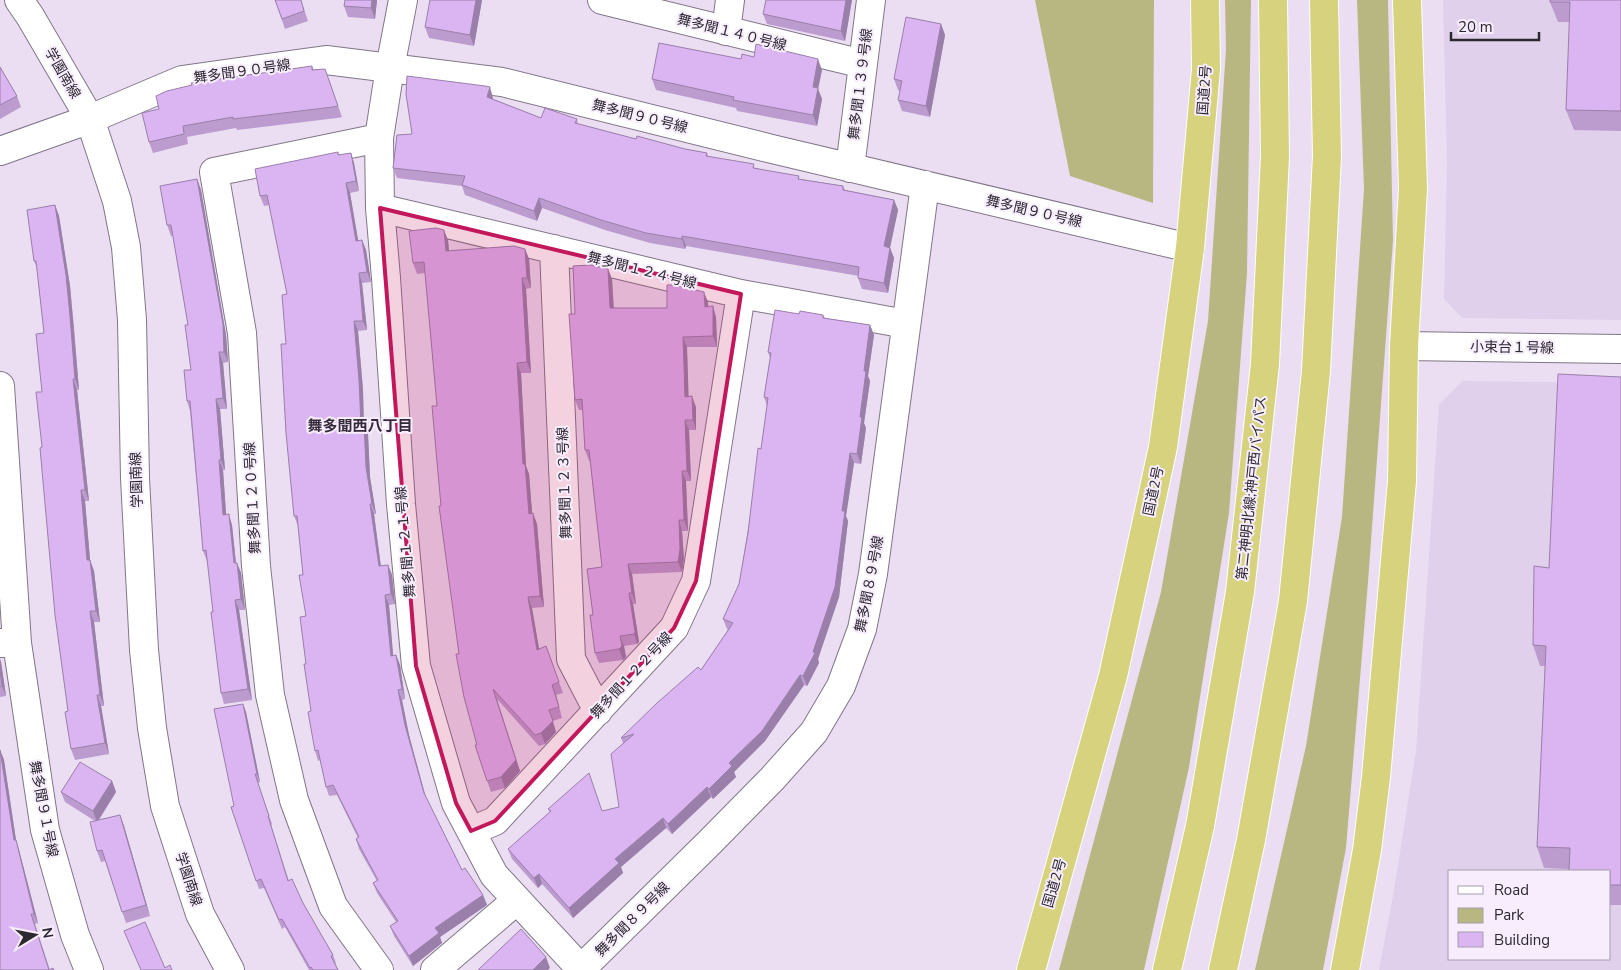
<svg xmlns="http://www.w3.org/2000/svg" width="1621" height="970" font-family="'Nunito Sans','Noto Sans JP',sans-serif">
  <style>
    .built { fill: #e1d0eb; fill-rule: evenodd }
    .green { fill: #b9b781 }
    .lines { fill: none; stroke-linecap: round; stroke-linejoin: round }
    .minor-casing { stroke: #817688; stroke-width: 30 }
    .highway-casing { stroke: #fff; stroke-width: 30 }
    .minor { stroke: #fff; stroke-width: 28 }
    .highway { stroke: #d6d27e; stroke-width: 28 }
    .wall { fill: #bc9ccf }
    .shaded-wall { fill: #997fa9 }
    .building { fill: #dbb5f1; stroke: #997fa9 }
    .marked { fill: #c2185b; fill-opacity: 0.2; stroke: #c2185b; stroke-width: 4; stroke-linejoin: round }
    .labels { text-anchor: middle; stroke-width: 4; stroke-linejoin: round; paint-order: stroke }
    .street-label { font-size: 14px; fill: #2c282f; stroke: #f7edfd }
    .neighbourhood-label { font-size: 15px; font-weight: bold; fill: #342a3a; stroke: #f7edfd }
  </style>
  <rect width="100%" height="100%" fill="#ebdef3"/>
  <path class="built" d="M1443,0H1621V320L1462,318L1444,299L1447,162Z
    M1462,381L1621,383V970H1379L1394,890L1416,751L1439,405ZM1450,871H1610V959H1450Z"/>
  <path class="green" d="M1035,0H1154L1153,203L1070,176Z
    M1225,0H1251L1247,273L1229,513L1189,767L1144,970H1059L1161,592L1208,321L1226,49Z
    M1357,0H1388L1393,241L1368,582L1346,848L1323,970H1255L1306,746L1342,517L1364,189Z"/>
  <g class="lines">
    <g class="minor-casing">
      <path id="minor" d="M19,0L30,16L90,119L117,201L126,247L132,320L135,478L144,650L152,728L165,806L200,914L230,970
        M403,0L390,68L379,138L380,208L386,278L401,504L416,666L456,803L494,875L581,969
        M602,0L863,64
        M726,31L730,0
        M0,151L90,119L182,80L326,60L502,82L772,149L1190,248
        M850,168L871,0
        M380,208L741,294L906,324
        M554,249L571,659L598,711
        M1404,346L1621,349
        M0,386L17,643H0
        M17,643L45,830L75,935L89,970
        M471,831L495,821L674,628L696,581L741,294
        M379,970L333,906L294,800L270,695L256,566L242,333L214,172L379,138
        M435,970L517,900
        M580,970L710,842L772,779L814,732L841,686L862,629L873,574L925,185"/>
    </g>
    <g class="highway-casing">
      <path id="highway" d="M1031,970L1113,676L1163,447L1190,248L1206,69L1205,0
        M1167,970L1200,826L1240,592L1265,364L1275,156L1273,0
        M1223,970L1251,840L1293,601L1316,371L1327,156L1324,0
        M1345,970L1367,850L1376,777L1402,481L1404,346L1413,188L1407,0"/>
    </g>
    <use href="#minor" class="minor"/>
    <use href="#highway" class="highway"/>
  </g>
  <path class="wall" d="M275,0H301L308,21L285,29Z
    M345,0H377L375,19L348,17L344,6Z
    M482,0L474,46L429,38L425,27Z
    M766,0H852L845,41L767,24L763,14Z
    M1621,0V131L1574,130L1566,110L1570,22H1558L1550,2Z
    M941,24L945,35L930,117L902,111L898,100L900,91L898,90L894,79Z
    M741,59L822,70L818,89L822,99L817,126L737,111L736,108L656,90L652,79Z
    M312,66L314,70L325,69L342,117L337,118L237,130L236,128L187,137L188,144L153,153L149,142L159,109Z
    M0,67L17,96L21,107L0,119Z
    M493,98V99L541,118L577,119L578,124L636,139L685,149L707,153L708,156L800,179L843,186L845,190L894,200L898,210L890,248L894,258L888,293L862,289L858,278L859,276L686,246L685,249L650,243L605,230L542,208L537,221L465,195L462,186L397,178L393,168L412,134Z
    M338,152L339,155L351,153L354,163L359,191L350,193L358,241L362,240L366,250L371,282L362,283L367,330L358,331L363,390L364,424L368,434L370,477L376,514H374L381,566L388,565L392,575L395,604L389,605L393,656L396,655L400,665L405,699L402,700L409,735L426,797L462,870L483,895L487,905L440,937L442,943L413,966L394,936L390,926L396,922L377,893L373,883L377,881L359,849L356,839L358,838L337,795L329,796L326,787L320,760L318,761L315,751L306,664V616L303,575L298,526L294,516L286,344L287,294L269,205L264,206L260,196Z
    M197,179L201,190L226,335L228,362L223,363L227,409H220L225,470H223L226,515L232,525L236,563H237L241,573L245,610H239L252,700L224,704L221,693L208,561H207L203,551L190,411L187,401L191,370L188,325L173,236H171L167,225Z
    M55,205L59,216L70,286L74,327L79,390H77L89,501H85L90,560L94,571L100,622H94L104,706H101L109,754L75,760L71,749L68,711L42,447V392L44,333L37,268L34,261Z
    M448,240L449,251L525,249L529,259L531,288L526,289L531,373H521L526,466L529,474L532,513L537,524L544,607L532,608L539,649L546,646L563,693L556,695L562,718L553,721L556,732L545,744L539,746L497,699L520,771L505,788L491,792L475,745H477L459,654L441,506L437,406L425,273L417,274L413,263Z
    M608,269L612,279L614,308H667L708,302V307L716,317L717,347H687L688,397L696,407V430H689L691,481H686L688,531H682L684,559L682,572L632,574L636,604H633L639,642L637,644L624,646L626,657L623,660L599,663L595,653L593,615L602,567L590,461H589L585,450L583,410H579L575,400V314Z
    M799,314L823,315L825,318L870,325L874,335L868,376L870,381L864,423L866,428L861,464L854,463L846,516L848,521L839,597L818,659L819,663L807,686L804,685L765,741L734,772L736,777L713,799L711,797L672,834L666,828L621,867L623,873L573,918L542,884L538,888L512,859L508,849L550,812L548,809L602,811L619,807L623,743L621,738L701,670L728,630L727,629L723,619L739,584L761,449L767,406L764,397L770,358L768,352Z
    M1621,377V905H1610V871L1544,868L1537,847L1545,666H1540L1533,645L1549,568Z
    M0,659L1,662L6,696L0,697Z
    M243,704L246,712L260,782L258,783L272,824L271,825L289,881L303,903L333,955L336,963L335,964L338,970H309L285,927L282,929L264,888L259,889L231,807L234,806Z
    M0,750L4,760L16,840L19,850L38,923L35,924L50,970H0Z
    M112,781L116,792L99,820L120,815L124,826L150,916L126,923L105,861L101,862L97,851L95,821L65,802L61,792Z"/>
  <path class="shaded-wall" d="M372,0H377L375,19L371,8Z
    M476,0H482L474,46L470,35Z
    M846,0H852L845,41L841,31Z
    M941,24L945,35L930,117L926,106Z
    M818,59L822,70L818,89L822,99L817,126L813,115V87Z
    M490,87L493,98L490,107L487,97Z
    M351,153L354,163L359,191L356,181Z
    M197,179L201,190L226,335L228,362L224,352Z
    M346,183L350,193L360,251L356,241Z
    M539,198L542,208L537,221L534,211Z
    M894,200L898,210L888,257L884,246Z
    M55,205L59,216L70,286L79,390L75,379Z
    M444,230L448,240L450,262L446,251Z
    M682,236L686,246L685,249L682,239Z
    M362,240L366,250L371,282L367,272Z
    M890,248L894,258L888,293L884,283Z
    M525,249L529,259L531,288L527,278Z
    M608,269L612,279L614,319L610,308Z
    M359,273L362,283L367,330L363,321Z
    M522,278L526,289L531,373L527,362Z
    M704,292L708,302L709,318L705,307Z
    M713,306L716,317L717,347L713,336Z
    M354,321L358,331L363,390L364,434L361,425Z
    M870,325L874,335L868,376L870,381L864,423L866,428L861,464L857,454L864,371Z
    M683,337L687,347L689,407L685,397Z
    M219,352L223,363L227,409L223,398Z
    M517,363L521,373L526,466L529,474L533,524L529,514L523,464Z
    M73,379L77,390L89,501L85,490Z
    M692,396L696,407V430L693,420Z
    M216,399L220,409L225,470L221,460Z
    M685,420L689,430L691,481L687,471Z
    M364,424L368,434L370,477L376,514L372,504L366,467Z
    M850,453L854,463L846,516L848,521L839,597L818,659L819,663L807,686L803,676L813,652L842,511Z
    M219,460L223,470L227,526L223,515Z
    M682,471L686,481L688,531L684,520Z
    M81,490L85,501L91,571L87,560Z
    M370,504L374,514L382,576L379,566Z
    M533,513L537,524L544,607L540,596Z
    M229,514L232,525L237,574L234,563Z
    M679,520L682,531L684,559L682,572L678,562Z
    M90,560L94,571L100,622L96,611Z
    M237,563L241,573L245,610L241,599Z
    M628,564L632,574L636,604L632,593Z
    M388,565L392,575L395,604L391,594Z
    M629,593L633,604L639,642L637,644L634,634Z
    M385,595L389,605L394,666L391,656Z
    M528,597L532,608L541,660L537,650Z
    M235,600L239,610L252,700L248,689Z
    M90,611L94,622L104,706L100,695Z
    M620,636L624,646L626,657L623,660L619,649Z
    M396,655L400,665L405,699L402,689Z
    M0,659L1,662L6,696L2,686L0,669Z
    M800,675L804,685L765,741L734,772L736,777L713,799L709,789Z
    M552,685L556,695L562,718L559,707Z
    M493,689L520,771L505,788L501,777Z
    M398,690L402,700L409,735L427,803L424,793L405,725Z
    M97,695L101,706L109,754L105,743Z
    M243,704L246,712L260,782L257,774Z
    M549,710L556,732L545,744L541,733Z
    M0,750L4,760L16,840L19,850L38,923L34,914L14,840Z
    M112,781L116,792L97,822L93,811Z
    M707,787L711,797L672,834L668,824Z
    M120,815L124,826L150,916L146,905Z
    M663,818L666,828L621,867L623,873L573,918L569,908L615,859Z
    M539,874L542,884L538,888L534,878Z
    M483,895L487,905L440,937L442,943L413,966L409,956L435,928Z
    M546,957L550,968L548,970H533Z"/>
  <path class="building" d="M275,0H301L304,11L282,19Z
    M345,0H372L371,8L344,6Z
    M430,0H476L470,35L425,27Z
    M766,0H846L841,31L763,14Z
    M1550,0H1621V111L1566,110L1570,2H1550Z
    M906,17L941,24L926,106L898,100L902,81L894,79Z
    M659,43L741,59L742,54L754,57L756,44L818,59L813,87L818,88L813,115L733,100L734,97L652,79Z
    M312,66V70L325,69L338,106L333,107L233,119V117L183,126L184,134L149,142L142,113L159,109L156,96L167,91L192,85L191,83Z
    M0,67L17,96L0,105Z
    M407,76L485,86L490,87L487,97L541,118L545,108L577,119L575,123L636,139L637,136L685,149L707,153L706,156L754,164L753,168L799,176L798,179L843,186V190L894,200L884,246L890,248L884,283L858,278L859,267L682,236V239L646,233L601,220L539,198L534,211L462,185L465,176L393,168L397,135L412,134L406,94Z
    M338,152V155L351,153L356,181L346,183L356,241L362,240L367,272L359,273L363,321H354L359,380L361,425L364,424L366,467L372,504H370L379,566L388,565L391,594L385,595L391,656L396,655L402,689L398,690L405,725L424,793L462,870L465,868L483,895L435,928L439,933L409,956L390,926L398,921L373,883L378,880L356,839L359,837L333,785L326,787L318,750L315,751L308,712L311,711L304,664H306L300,617L306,616L299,575H303L297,516H294L286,433L281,344H286L282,295L287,294L267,195L260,196L255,169Z
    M197,179L223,324L224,352H219L223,398L216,399L221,460H219L223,515L229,514L234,563H237L241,599L235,600L248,689L221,693L211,612H213L206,550L203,551L190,401H187L184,370H191L185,325H188L171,225H167L160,186Z
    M55,205L66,275L70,316L75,379H73L85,490H81L87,560H90L96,611H90L100,695H97L105,743L71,749L65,712L68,711L55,615L40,448L42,447L36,392H42L36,334L44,333L36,261H34L27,210Z
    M436,228L444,230L446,251L514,246L525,249L527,278H522L527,362L517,363L523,464H525L529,514L533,513L540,596L528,597L537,650L546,646L559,682L552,685L559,707L549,710L553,721L541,733L535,735L493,689L516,760L501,777L487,781L475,745H477L464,697L456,654H459L439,506H441L432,406H437L424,262L413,263L409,231Z
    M591,265L608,269L610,308H667V285H675L704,292L705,307L713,306V336L683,337L685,397L692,396L693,420H685L687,471H682L684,520H679L680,549L678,562L628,564L632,593H629L635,632L634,634L620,636L622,646L619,649L595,653L590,615H593L587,569L602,567L589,450H585L582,399L575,400L569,314H575L573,266Z
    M775,310L799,314L800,311L823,315V318L870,325L864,371H866L860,417H862L857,454L850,453L842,511H845L835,587L813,652L815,653L803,676L800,675L762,731L729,763L732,766L709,789L707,787L668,824L663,818L615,859L619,863L569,908L539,874L534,878L508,849L551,811L548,809L589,773L602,811L619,807L611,754L634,734L621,738L657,703L698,667L701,670L733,623L723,619L739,584L748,533L758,448L761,449L768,398L764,397L771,353L768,352Z
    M1558,374L1621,377V885H1610V871H1569L1570,848L1537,847L1546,646L1533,645L1534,566L1549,568Z
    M0,669L2,686L0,687Z
    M243,704L257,774H255L269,816H268L288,881L292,879L303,903L333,955L331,956L338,970H313L311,967L310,968L282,919L279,920L261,879L256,881L231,807L234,806L214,709Z
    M0,750L14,840H16L34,914H31L49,970L53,968L54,970H0Z
    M80,762L112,781L93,811L61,792Z
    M120,815L146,905L122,912L102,850L97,851L90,822Z
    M145,922L165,968L170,965L172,970H141L124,931Z
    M521,929L546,957L533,970H478Z"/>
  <path class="marked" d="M380,208L741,294L696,581L674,628L495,821L471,831L456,803L416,666Z"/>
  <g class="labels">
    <g class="street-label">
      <text transform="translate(732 32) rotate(14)" y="5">舞多聞１４０号線</text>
      <text transform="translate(242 71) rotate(-8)" y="5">舞多聞９０号線</text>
      <text transform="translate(63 73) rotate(60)" y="5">学園南線</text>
      <text transform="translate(860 84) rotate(-83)" y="5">舞多聞１３９号線</text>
      <text transform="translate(1204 90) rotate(-86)" y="5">国道2号</text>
      <text transform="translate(640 116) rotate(14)" y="5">舞多聞９０号線</text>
      <text transform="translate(1034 211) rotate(13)" y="5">舞多聞９０号線</text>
      <text transform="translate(642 270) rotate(14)" y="5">舞多聞１２４号線</text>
      <text transform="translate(1512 347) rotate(1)" y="5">小束台１号線</text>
      <text transform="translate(136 480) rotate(-92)" y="5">学園南線</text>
      <text transform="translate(564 483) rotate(-92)" y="5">舞多聞１２３号線</text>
      <text transform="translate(1251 488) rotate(-84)" y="5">第二神明北線;神戸西バイパス</text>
      <text transform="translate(1153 491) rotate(-78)" y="5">国道2号</text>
      <text transform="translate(252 498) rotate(-93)" y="5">舞多聞１２０号線</text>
      <text transform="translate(405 542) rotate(-95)" y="5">舞多聞１２１号線</text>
      <text transform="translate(869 584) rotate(-79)" y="5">舞多聞８９号線</text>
      <text transform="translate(631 675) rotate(-47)" y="5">舞多聞１２２号線</text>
      <text transform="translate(44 809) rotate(79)" y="5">舞多聞９１号線</text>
      <text transform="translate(189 879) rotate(72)" y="5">学園南線</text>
      <text transform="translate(1054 883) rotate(-74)" y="5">国道2号</text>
      <text transform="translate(632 919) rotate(-45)" y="5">舞多聞８９号線</text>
    </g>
    <g class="neighbourhood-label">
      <text x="360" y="431">舞多聞西八丁目</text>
    </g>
  </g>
  <rect x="1448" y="870" width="162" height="90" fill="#f7edfd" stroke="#a69eab"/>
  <rect x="1458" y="886" width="25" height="8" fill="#ffffff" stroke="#a69eab"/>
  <text x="1494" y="895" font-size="15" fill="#2c282f">Road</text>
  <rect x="1458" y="908" width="25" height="15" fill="#b9b781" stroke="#a69eab"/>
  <text x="1494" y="920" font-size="15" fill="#2c282f">Park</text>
  <rect x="1458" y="932" width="25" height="15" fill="#dbb5f1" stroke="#a69eab"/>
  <text x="1494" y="945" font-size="15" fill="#2c282f">Building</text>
  <g transform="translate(35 935) rotate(80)" stroke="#f7edfd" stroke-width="4" paint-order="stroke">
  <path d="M0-4L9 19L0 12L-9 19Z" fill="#2c282f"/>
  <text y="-8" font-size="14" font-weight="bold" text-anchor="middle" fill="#2c282f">N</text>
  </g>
  <path d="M1451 32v8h88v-8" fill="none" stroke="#2c282f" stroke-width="2.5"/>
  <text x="1458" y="32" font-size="15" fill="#2c282f" stroke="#f7edfd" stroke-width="4" paint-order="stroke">20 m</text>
</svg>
